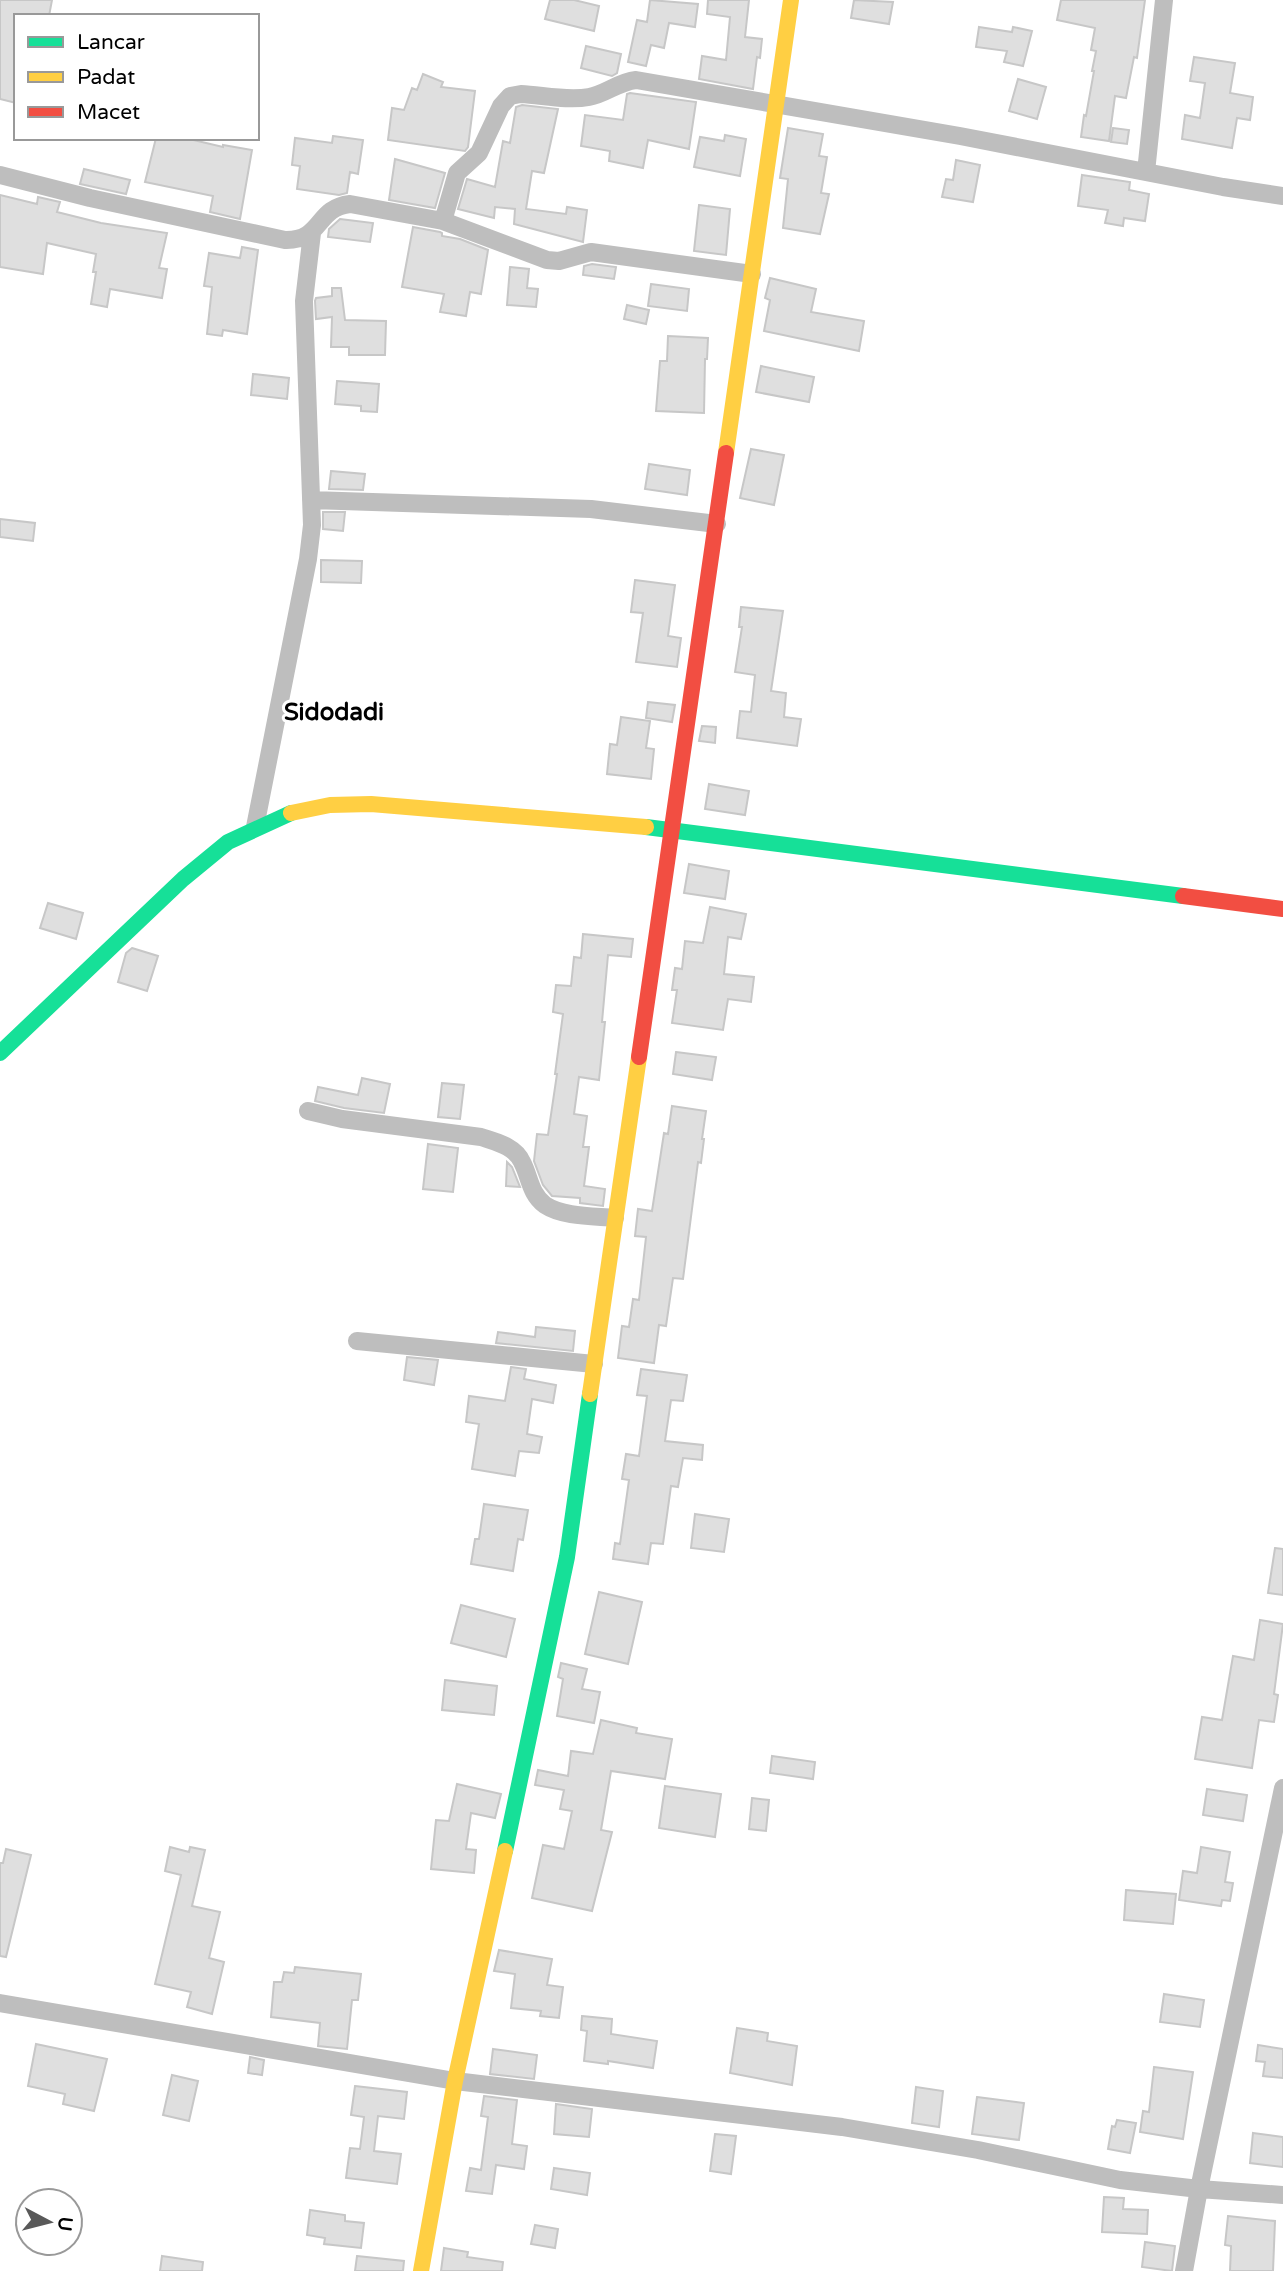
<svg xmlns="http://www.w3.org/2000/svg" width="1283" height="2271" font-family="'Varela Round',sans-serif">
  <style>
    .building { fill: #dfdfdf; stroke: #c7c7c7; stroke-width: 2 }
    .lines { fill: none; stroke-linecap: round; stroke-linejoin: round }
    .street { stroke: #bebebe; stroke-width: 18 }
    .fast { stroke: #16e098; stroke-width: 16 }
    .slow { stroke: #ffcf43; stroke-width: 16 }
    .jam { stroke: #f24e42; stroke-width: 16 }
    .labels { text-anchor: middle; stroke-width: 6; stroke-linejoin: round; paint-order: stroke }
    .quarter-label { font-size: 24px; font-weight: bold; fill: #000; stroke: #fff }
  </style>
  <rect width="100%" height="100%" fill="#fff"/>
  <path class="building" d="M0,0H52L49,16H16V103L0,99Z
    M550,0H574L599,6L594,31L545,19Z
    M650,0L698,4L695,27L669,23L664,48L651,45L646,66L628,62L637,20L647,22Z
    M708,0H749L745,37L762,39L760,58L757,57L753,89L699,79L702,56L726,60L730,17L707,14Z
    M854,0L893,2L889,24L851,18Z
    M1061,0H1145L1137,58L1134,57L1126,98L1115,96L1109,141L1081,137L1084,115L1086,116L1094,71H1092L1096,51L1091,50L1095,28L1057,20Z
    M979,27L1012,32L1013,27L1032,31L1023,66L1004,62L1007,51L976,47Z
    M586,46L621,54L617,73L612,76L581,68Z
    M1194,57L1235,63L1230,93L1253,97L1250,120L1237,118L1232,148L1182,139L1185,115L1200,118L1205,83L1190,81Z
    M423,74L443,82L441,87L475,91L468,147L465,151L388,140L392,108L404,110L412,88L417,90Z
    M1018,79L1046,87L1037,119L1009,111Z
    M630,93L696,102L689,149L648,140L643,168L609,161L610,151L581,146L585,115L623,120L627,94Z
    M522,105L558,109L544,173L532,171L526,209L566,214L567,207L587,210L583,242L514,224L515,209L495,207L494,218L458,209L467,179L495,187L503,141L510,143L516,107Z
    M788,128L823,134L819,156L827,157L821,193L829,194L820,234L783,228L788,179L780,178Z
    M1113,128L1129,130L1127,144L1111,142Z
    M725,135L746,139L740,176L694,167L700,137L724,141Z
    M333,136L363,140L358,174L350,172L347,193L339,195L297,189L300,166L292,165L295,138L332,143Z
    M156,138H185L223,147V145L252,150L240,219L210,212L213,196L145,182Z
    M395,159L445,173L435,208L389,200Z
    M956,160L980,165L973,202L942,197L946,179L953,180Z
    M84,169L130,180L126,194L80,184Z
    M1082,175L1130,182L1129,190L1149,194L1145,221L1124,218L1123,226L1105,223L1108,210L1078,206Z
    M0,195L37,204L38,197L60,202L57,212L101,223L167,233L159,268L167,269L162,298L110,289L107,307L91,304L96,272H93L96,254L47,243L43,274L0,267Z
    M699,205L730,209L726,255L694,251Z
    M340,219L373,223L370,242L328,237L329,229Z
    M413,227L440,232L442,233V236L460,239L488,250L481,294L470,292L466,316L440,312L444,294L402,287Z
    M242,247L258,250L247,334L223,330L222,336L207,334L212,287L204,286L209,253L240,258Z
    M592,264L616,267L614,279L583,275L584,266Z
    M510,267L529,269L527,288L538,289L536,307L507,305Z
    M770,278L816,289L811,312L864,321L859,351L764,331L770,300L765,298Z
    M651,284L689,289L687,311L648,306Z
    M332,288H341L345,320L386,321L385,355H349V347H331L332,317L316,319L315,301L316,298L332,296Z
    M627,305L649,310L646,324L624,319Z
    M668,336L708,338L707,359H705L704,413L656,411L660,361H667Z
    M761,366L814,377L809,402L756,392Z
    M253,374L289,378L287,399L251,395Z
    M337,381L379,384L377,412L361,411V406L335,404Z
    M751,449L784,455L774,505L740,498Z
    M649,464L690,470L687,495L645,489Z
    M331,471L365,474L363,490L329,489Z
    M323,512H345L343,531L323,529Z
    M0,519L35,523L33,541L0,537Z
    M321,560L362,561L361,583L321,582Z
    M635,580L675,585L668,636L681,638L677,667L636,662L643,613L631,612Z
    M741,607L783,611L771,691L786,693L784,717L801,719L797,746L737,738L740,711L751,712L755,675L735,672L742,627H739Z
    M648,702L675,705L672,722L646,718Z
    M621,717L650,721L646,748L654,749L651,779L607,774L610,744L617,745Z
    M702,726L716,727L715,743L699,741Z
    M709,784L749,791L745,815L705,809Z
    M689,864L729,871L725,899L684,893Z
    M48,903L83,913L76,939L40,928Z
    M710,907L746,914L741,939L728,937L724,974L754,977L751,1002L728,999L723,1030L672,1023L677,990H672L675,968L682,969L685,941L703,943Z
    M583,934L633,939L631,957L608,955L602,1022H605L599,1080L579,1077L574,1114L587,1116L583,1147H589L584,1186L605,1189L603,1206L580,1203V1198L552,1196L543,1185L534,1161L537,1134L548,1135L557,1074H555L563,1014L553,1012L556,985L571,986L574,957L581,958Z
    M132,948L158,956L147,991L118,982L126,953Z
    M676,1052L716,1057L712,1080L673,1074Z
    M362,1078L390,1084L384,1113L344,1108L315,1101L318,1087L358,1095Z
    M442,1083L464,1085L460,1119L438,1117Z
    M672,1106L706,1111L702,1139H704L701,1163L698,1162L683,1279L673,1278L666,1326L659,1325L654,1363L618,1358L622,1326L629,1327L633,1299L639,1300L646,1237L635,1236L638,1209L652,1211L664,1133L668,1134Z
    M428,1144L458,1148L453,1192L423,1189Z
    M507,1162L512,1167L520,1187L506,1186Z
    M536,1327L575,1331L573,1351L496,1343L498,1332L535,1337Z
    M407,1357L438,1360L434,1385L404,1380Z
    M511,1367L526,1369L524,1379L556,1385L553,1403L532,1399L527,1434L542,1437L539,1453L519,1451L515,1476L472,1469L479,1424L466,1422L469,1396L505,1401Z
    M641,1369L687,1375L683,1401L671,1400L665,1441L703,1445L702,1460L683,1458L678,1487L671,1486L663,1544L651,1543L648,1564L613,1559L615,1543L620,1544L629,1480L622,1479L626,1454L639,1456L647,1396L637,1395Z
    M484,1504L528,1510L523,1540L518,1539L513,1571L471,1564L475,1539H479Z
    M695,1514L729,1519L724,1552L691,1548Z
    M1275,1548L1283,1549V1595L1268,1593Z
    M599,1592L642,1602L628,1664L585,1654Z
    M461,1605L515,1619L506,1657L451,1643Z
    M1260,1620L1283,1624L1274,1694L1278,1695L1274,1722L1259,1720L1252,1768L1195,1759L1202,1717L1222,1720L1233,1656L1254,1660Z
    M561,1663L587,1669L582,1689L600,1692L594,1723L557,1716L563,1679L558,1677Z
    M445,1680L497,1686L494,1715L442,1710Z
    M601,1720L637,1728L636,1733L672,1739L665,1779L611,1771L601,1830L612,1832L592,1911L532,1898L543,1845L564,1849L572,1811L560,1809L564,1790L535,1785L538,1770L568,1776L571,1751L593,1754Z
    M772,1756L815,1762L813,1779L770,1773Z
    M457,1784L501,1794L495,1818L471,1813L466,1849L476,1850L474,1873L431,1869L436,1820L449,1821Z
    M665,1786L721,1794L715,1837L659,1828Z
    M1207,1789L1247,1795L1243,1821L1203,1815Z
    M752,1798L769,1800L766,1831L749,1829Z
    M170,1847L189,1852L190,1847L205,1850L192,1906L220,1912L209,1958L224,1962L212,2014L187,2007L191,1992L155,1984L181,1875L165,1871Z
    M1201,1847L1230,1852L1225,1882L1233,1883L1230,1901L1222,1900L1221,1906L1179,1900L1183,1871L1197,1873Z
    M6,1849L31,1855L6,1957L0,1956V1863H3Z
    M1126,1890L1176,1894L1173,1924L1124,1920Z
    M499,1950L552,1959L547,1985L563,1987L559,2018L540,2016L541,2011L511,2008L515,1974L494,1971Z
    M295,1967L361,1974L358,2000H352L347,2049L318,2046L320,2023L271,2017L274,1982H282L284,1972L294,1973Z
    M1164,1994L1204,2000L1200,2027L1160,2022Z
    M582,2016L612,2019L611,2034L657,2041L653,2068L608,2061V2064L584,2061L587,2031L581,2030Z
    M737,2028L768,2033L767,2041L797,2046L792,2085L730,2073Z
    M36,2044L107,2059L94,2111L63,2104L65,2094L28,2086Z
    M1258,2045L1283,2049V2078L1263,2076L1265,2062L1256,2061Z
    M493,2049L537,2055L534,2079L490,2074Z
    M250,2057L264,2060L262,2075L248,2073Z
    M1154,2067L1193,2072L1183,2139L1140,2132L1143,2111L1149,2112Z
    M172,2075L198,2081L189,2121L163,2115Z
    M355,2086L407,2092L404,2119L378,2116L374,2151L401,2154L397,2184L346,2178L350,2148L360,2149L364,2117L351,2115Z
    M916,2087L943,2091L939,2127L912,2123Z
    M484,2096L517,2100L512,2144L527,2146L524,2169L496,2165L492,2194L466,2191L470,2168L481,2170L488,2117L481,2116Z
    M977,2097L1024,2103L1019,2140L972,2134Z
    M556,2104L592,2109L589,2137L554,2134Z
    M1117,2120L1136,2123L1130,2153L1108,2149L1112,2126L1115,2127Z
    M1253,2133L1283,2137V2167L1250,2163Z
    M715,2134L736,2136L731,2174L710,2171Z
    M554,2168L590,2173L587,2195L551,2189Z
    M1104,2197L1124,2198L1123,2209L1148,2210L1147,2234L1102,2232Z
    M310,2210L345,2215V2221L364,2223L361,2248L324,2244L325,2238L307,2235Z
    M1228,2216L1275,2221L1273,2271H1230L1231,2246L1225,2245Z
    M535,2225L558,2229L555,2248L531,2244Z
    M1145,2242L1175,2246L1172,2271L1142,2267Z
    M444,2248L468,2252L467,2257L503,2262L502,2271H441Z
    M162,2256L203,2262L202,2271H160Z
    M357,2256L404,2261L403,2271H355Z"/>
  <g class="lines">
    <path class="street" d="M1146,172L1164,0
      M0,175L90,198L285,240C323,241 315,208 350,204L443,221L547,260L559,261L591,252L752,274
      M443,221L457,173L479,153L501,106L510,96L521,94C542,95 567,101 589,97C606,94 618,82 636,80L960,136L1223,187L1283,196
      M311,500L591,509L717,524
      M255,827L308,559L312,525L304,301L312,233
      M308,1111L342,1119L481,1137C496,1142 515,1146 522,1162C530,1177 530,1194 545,1205C563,1217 594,1216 615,1218
      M357,1341L594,1364
      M0,2003L455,2081L842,2127L978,2150L1120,2180L1199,2189L1283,2195
      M1184,2271L1199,2189L1283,1788"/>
    <path class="fast" d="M646,827L1183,896
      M0,1053L183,879L228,842L291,813
      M505,1851L567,1557L590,1394"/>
    <path class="slow" d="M726,453L791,0
      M291,813L330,805L371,804L646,827
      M590,1394L639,1057
      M421,2271L455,2081L505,1851"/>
    <path class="jam" d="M1183,896L1283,909
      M639,1057L726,453"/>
  </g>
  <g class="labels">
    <g class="quarter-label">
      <text x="334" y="720">Sidodadi</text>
    </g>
  </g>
  <rect x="14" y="14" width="245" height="126" fill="#ffffff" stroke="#999999" stroke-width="2"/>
  <rect x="28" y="37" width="35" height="10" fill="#16e098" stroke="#999999" stroke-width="2"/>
  <text x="77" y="49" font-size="21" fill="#000000">Lancar</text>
  <rect x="28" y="72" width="35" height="10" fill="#ffcf43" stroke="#999999" stroke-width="2"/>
  <text x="77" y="84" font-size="21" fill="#000000">Padat</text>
  <rect x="28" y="107" width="35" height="10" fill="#f24e42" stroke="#999999" stroke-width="2"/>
  <text x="77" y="119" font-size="21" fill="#000000">Macet</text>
  <g transform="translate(49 2222) rotate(97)"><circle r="33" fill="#ffffff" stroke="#999999" stroke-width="2"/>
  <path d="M0-5L12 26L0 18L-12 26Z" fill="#595959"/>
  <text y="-10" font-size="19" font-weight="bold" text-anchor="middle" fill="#000000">U</text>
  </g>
</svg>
